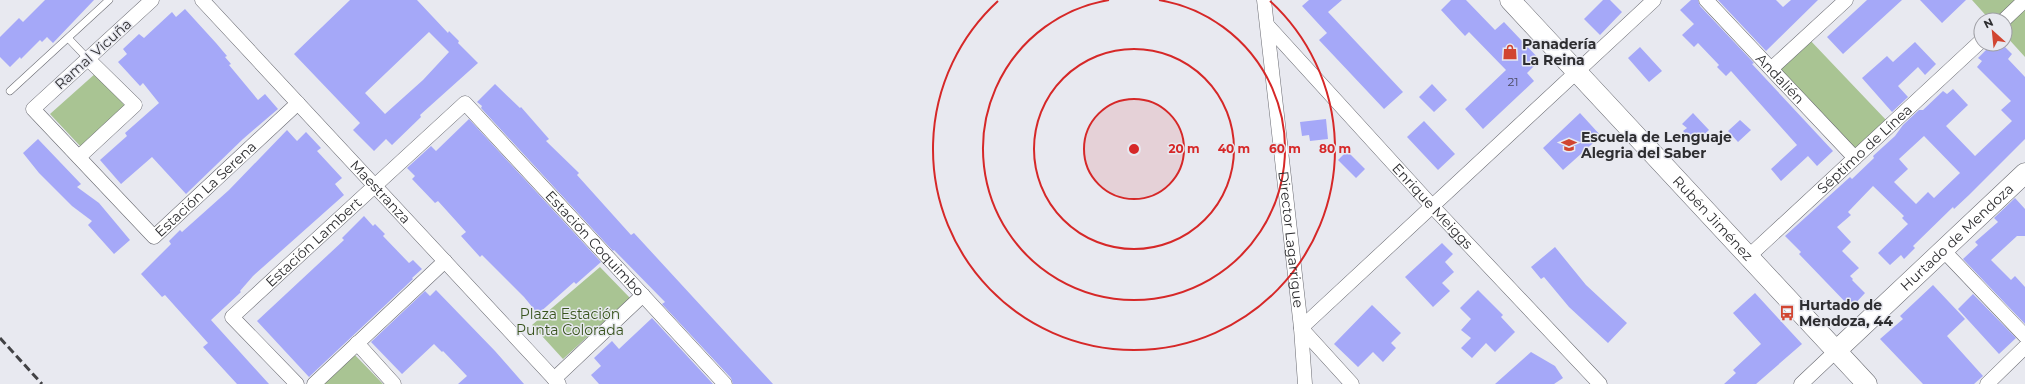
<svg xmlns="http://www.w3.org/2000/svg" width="2025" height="384" font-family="Montserrat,sans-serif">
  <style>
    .green { fill: #a9c493 }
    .building { fill: #a5a8f8; fill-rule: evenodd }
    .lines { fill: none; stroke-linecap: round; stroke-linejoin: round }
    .service-casing { stroke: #696a71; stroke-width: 8 }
    .minor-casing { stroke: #696a71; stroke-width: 15 }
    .secondary-casing { stroke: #696a71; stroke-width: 21 }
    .service { stroke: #fff; stroke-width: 7 }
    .minor { stroke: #fff; stroke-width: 14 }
    .secondary { stroke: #fff; stroke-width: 20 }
    .rail { stroke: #424245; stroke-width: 3; stroke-dasharray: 8 4; stroke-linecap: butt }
    .ring { fill: none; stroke: #d62828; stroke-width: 2 }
    .labels { text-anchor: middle; stroke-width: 3; stroke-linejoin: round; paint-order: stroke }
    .number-label { font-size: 12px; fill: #4c4c63 }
    .poi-label { font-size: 14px; font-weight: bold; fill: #2e2e31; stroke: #e8e9f0; text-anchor: start }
    .street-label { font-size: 14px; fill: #2e2e31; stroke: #e8e9f0 }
    .park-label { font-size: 14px; fill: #38531d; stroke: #e8e9f0 }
    .centre { fill: #d62828; stroke: #e8e9f0; stroke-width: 2 }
    .ring-label { font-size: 12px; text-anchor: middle; font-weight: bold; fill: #d62828; stroke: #e8e9f0; stroke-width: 3; stroke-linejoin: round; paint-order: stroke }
  </style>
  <rect width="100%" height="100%" fill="#e8e9f0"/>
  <path class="green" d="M1972,0H2025V57L2005,35V20H1990Z
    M1808,38L1887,121L1851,156L1773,71Z
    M96,73L126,107L81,147L50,114Z
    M600,267L630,298L563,359L532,325Z
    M354,354L383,384H323Z"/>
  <path class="building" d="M45,0H94L53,43L47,37L42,42L40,40L21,59L20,57L10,67L0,57V37L19,18L23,22Z
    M350,0H417L448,33L449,31L459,41L458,43L478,63L420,115L421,117L392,145L386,139L374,151L353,130L360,123L294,54ZM429,32L449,52L423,80L385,114L365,93Z
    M1309,0H1342L1328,12L1403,92L1384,109L1319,40L1327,33L1302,6Z
    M1451,0H1466L1495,30L1504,22L1540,60L1527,73L1534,81L1483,129L1465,109L1506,70L1469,32L1465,36L1441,10Z
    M1603,0H1610L1622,12L1600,35L1584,19Z
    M1691,0H1698L1700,6L1754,63L1752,64L1833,151L1817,166L1808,156L1781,181L1771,169L1797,145L1731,71L1726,76L1717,67L1719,65L1698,43L1694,47L1682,35L1694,24L1680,10Z
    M1718,0H1776L1783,7L1791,0H1818L1766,51Z
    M1867,0H1902L1843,54L1827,37Z
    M1920,0H1966L1942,23Z
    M185,9L216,43L227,56L225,57L231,64L229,65L258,100L265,94L278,109L243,139L186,194L152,157L121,184L100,160L127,136L125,133L159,103L143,83L140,86L118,62L127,54L123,49L139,34L144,38L172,12L176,17Z
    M1915,42L1936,64L1925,75L1918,67L1898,86L1908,97L1892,112L1862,78L1887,56L1893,62Z
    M1992,44H2002L2012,54L2008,59L2025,77V139L1969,195L1954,209L1953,207L1913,246L1915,248L1904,259L1901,255L1890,265L1878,253L1908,224L1902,218L1904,216L1873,186L1848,212L1851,215L1837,227L1851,242L1842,251L1859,268L1850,276L1853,279L1852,280L1865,293L1851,308L1799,254L1801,252L1785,236L1850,177L1852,179L1874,158L1873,156L1895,136L1903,125L1919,110H1923L1943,91L1947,94L1953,89L1968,105L1946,126L1975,156L2012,121L2001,110L2011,101L1977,67L1982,61L1978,58ZM1924,136L1960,173L1934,198L1928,192L1916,204L1894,182L1908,169L1899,159Z
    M1640,47L1662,71L1649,82L1628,58Z
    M495,84L520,108L521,107L549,139L546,141L579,173L577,175L631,235L634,233L773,384H733L731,378L662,304L665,302L614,250L613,251L481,108L482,106L477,102Z
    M1432,84L1447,100L1434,112L1419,97Z
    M1580,113L1601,136L1563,170L1543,148Z
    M1693,113L1709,130L1695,143L1683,131L1687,128L1682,124Z
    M469,119L601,262L576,284L574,282L538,314L524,297L482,255L480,257L461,236L466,232L438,201L435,203L412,179L415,176L407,168L431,146L436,151Z
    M1326,119L1328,139L1310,141L1309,135L1302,136L1300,122Z
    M1740,120L1751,130L1738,142L1728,131Z
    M1424,121L1455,154L1438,170L1407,137Z
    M287,130L297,141L306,132L321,148L317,151L342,178L335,184L344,195L253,276L240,291L241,292L211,320L269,384H237L203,347L208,343L165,295L162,297L141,274L171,244L169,241L180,230L182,232L229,190Z
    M38,139L81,184L77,187L99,203L130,240L114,254L88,225L92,221L72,206L39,173L23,153Z
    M1347,151L1365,169L1356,178L1338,160Z
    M2015,198L2025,209V236H2017L1991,260L2011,280L2015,276L2025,287V324L1963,259L1978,245L1975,242L1998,222L1994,218Z
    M364,216L373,226L375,224L385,234L383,236L409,263L413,260L422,269L412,278L413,279L309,377L257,321L344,240L342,238Z
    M1442,243L1453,254L1445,262L1454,272L1442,283L1450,291L1433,307L1405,277Z
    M1555,247L1586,285L1627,323L1608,343L1569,307L1544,277L1541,279L1531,267Z
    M1933,285L1965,319L1947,336L1983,376L1974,384H1923L1880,339L1903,319L1900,316Z
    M436,290L495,351L524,384H458L467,376L443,351L442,352L434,344L402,374L371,342L425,291L430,296Z
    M1478,290L1503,315L1501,317L1515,332L1495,352L1486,343L1472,358L1461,348L1471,338L1461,330L1471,319L1460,308Z
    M1755,293L1802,344L1756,384H1724L1736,373L1733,370L1761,344L1733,313Z
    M1973,294L2016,338L1999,354L1958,309Z
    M1372,305L1401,333L1391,343L1396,348L1383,362L1373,352L1358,367L1334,344Z
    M652,318L713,384H599L591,375L601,366L594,358L612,341L619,349Z
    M1531,352L1555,366L1563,378L1554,384H1495Z"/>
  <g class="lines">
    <g class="service-casing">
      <path id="service" d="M68,38L88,59
        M10,91L109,0"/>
    </g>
    <g class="minor-casing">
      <g id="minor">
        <path id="s1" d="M152,0L33,109L154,237L298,103"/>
        <path id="s2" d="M202,0L559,384"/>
        <path id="s3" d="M1264,0L1301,328L1305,384"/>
        <path id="s4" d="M1706,0L1855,158"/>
        <path d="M2004,20L2025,0"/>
        <path id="s5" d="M1268,26L1432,206L1600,384"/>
        <path d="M1772,68L1846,0"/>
        <path d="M79,157L135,105L88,59"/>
        <path d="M1943,250L2025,336"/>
        <path id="s6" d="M1748,257L1981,41"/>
        <path d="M357,343L394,384"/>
        <path d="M554,379L643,295"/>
        <path id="s7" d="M297,384L232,317L465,103L725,384"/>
        <path d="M314,384L445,261"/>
        <path d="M1352,384L1301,328L1654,0"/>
        <path d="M1801,384L1836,351"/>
        <path d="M1987,384L2025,347"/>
      </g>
    </g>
    <g class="secondary-casing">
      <g id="secondary">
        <path id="s8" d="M1510,0L1867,384"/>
        <path id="s9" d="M1836,351L2025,173"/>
      </g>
    </g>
    <use href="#service" class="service"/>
    <use href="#minor" class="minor"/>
    <use href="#secondary" class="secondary"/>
    <path class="rail" d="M0,338L42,384"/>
  </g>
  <circle cx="1134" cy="149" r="50" fill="#d62828" fill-opacity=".12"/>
  <g class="ring">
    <circle cx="1134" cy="149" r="50"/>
    <circle cx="1134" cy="149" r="100"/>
    <path d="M1159 0A151 151 0 1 1 1109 0"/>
    <path d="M1270 1A201 201 0 1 1 998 1"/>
  </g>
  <defs>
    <g id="shop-bare" transform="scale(1.2)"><path d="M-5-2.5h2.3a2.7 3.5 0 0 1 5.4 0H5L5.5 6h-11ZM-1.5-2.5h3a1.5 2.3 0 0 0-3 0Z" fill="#d14531" stroke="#e8e9f0" stroke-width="2.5" paint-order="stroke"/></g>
    <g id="school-bare" transform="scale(1.2)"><path d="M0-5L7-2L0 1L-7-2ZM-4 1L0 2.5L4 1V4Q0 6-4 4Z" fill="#d14531" stroke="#e8e9f0" stroke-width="2.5" paint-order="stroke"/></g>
    <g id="bus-bare" transform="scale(1.2)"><path d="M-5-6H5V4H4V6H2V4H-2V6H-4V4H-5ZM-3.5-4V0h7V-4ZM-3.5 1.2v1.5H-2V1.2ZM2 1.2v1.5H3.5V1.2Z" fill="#d14531" stroke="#e8e9f0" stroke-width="2.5" paint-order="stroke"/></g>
  </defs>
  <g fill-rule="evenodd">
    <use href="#shop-bare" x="1510" y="52"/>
    <use href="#school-bare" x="1569" y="145"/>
    <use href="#bus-bare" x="1787" y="313"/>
  </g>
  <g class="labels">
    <g class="number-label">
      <text x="1513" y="86">21</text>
    </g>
    <g class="poi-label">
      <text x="1522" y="49">Panadería<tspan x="1522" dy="16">La Reina</tspan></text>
      <text x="1581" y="142">Escuela de Lenguaje<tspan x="1581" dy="16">Alegria del Saber</tspan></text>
      <text x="1799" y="310">Hurtado de<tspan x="1799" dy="16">Mendoza, 44</tspan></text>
    </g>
    <g class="street-label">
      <text transform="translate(93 54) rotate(-42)" y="5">Ramal Vicuña</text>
      <text dy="5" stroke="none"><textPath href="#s4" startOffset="108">Andalién</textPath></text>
      <text dy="5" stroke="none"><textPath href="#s6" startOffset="159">Séptimo de Línea</textPath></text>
      <text dy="5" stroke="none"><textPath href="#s1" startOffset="408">Estación La Serena</textPath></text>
      <text dy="5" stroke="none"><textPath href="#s2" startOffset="262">Maestranza</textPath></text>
      <text dy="5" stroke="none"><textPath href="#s5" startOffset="244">Enrique Meiggs</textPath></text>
      <text dy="5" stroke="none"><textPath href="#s8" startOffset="298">Rubén Jiménez</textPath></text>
      <text dy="5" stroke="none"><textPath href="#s9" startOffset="166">Hurtado de Mendoza</textPath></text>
      <text dy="5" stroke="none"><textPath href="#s3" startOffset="241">Director Lagarrigue</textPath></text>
      <text dy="5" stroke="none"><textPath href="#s7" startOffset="204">Estación Lambert</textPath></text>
      <text dy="5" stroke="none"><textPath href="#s7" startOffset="601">Estación Coquimbo</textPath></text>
    </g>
    <g class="park-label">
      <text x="570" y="319">Plaza Estación<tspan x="570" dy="16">Punta Colorada</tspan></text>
    </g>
  </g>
  <circle cx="1134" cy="149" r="6" class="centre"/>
  <g class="ring-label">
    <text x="1184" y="153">20 m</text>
    <text x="1234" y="153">40 m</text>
    <text x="1285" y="153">60 m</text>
    <text x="1335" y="153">80 m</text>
  </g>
  <g transform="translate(1993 32) rotate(333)"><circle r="19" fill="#e8e9f0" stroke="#9e9ea4"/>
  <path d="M0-3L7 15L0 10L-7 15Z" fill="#d14531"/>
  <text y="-6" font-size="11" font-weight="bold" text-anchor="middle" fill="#2e2e31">N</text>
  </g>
</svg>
